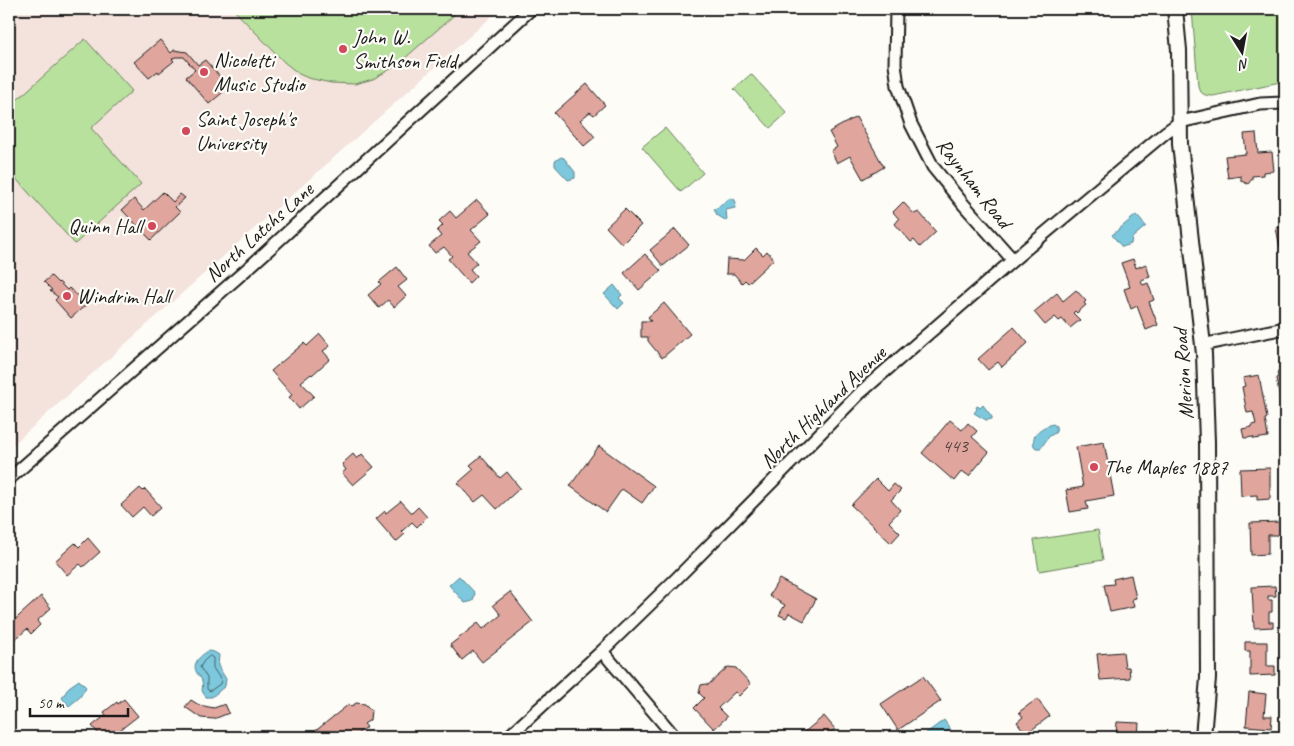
<svg xmlns="http://www.w3.org/2000/svg" width="1294" height="746" font-family="Caveat,sans-serif">
  <style>
    .built { fill: #f4e2dc }
    .green { fill: #b8e19e; stroke: #6a7e5d }
    .water { fill: #7dc8dd; stroke: #568390 }
    .lines { fill: none; stroke-linecap: round; stroke-linejoin: round }
    .shore { stroke: #436169; stroke-width: 1 }
    .building { fill: #e0a69e; stroke: #1c1c1c }
    .minor-casing { stroke: #1c1c1c; stroke-width: 15 }
    .tertiary-casing { stroke: #1c1c1c; stroke-width: 18 }
    .minor { stroke: #fdfcf7; stroke-width: 11 }
    .tertiary { stroke: #fdfcf7; stroke-width: 14 }
    .poi-dot { fill: #d1495b; stroke: #fdfcf7; stroke-width: 2 }
    .labels { text-anchor: middle; stroke-width: 4.5; stroke-linejoin: round; paint-order: stroke }
    .number-label { font-size: 19px; fill: #4d3e3c }
    .poi-label { font-size: 21px; fill: #1c1c1c; stroke: #fdfcf7; text-anchor: start }
    .street-label { font-size: 21px; fill: #1c1c1c; stroke: #fdfcf7 }
  </style>
  <rect width="100%" height="100%" fill="#fdfcf7"/>
  <filter id="ink" filterUnits="userSpaceOnUse"><feTurbulence type="fractalNoise" baseFrequency=".02" numOctaves="2"/><feDisplacementMap in="SourceGraphic" scale="10" xChannelSelector="R" yChannelSelector="G"/><feConvolveMatrix kernelMatrix="1 2 1 2 8 2 1 2 1" color-interpolation-filters="sRGB"/></filter>
  <g filter="url(#ink)">
    <path class="built" d="M9,9H500L9,448Z"/>
    <path class="green" d="M233,9H461L396,66L373,79L355,84L331,83L308,78L299,74L284,62Z
      M1192,9H1285V81L1213,96C1205,96 1200,94 1198,86Z
      M85,39L132,91L91,128L141,184L75,244L9,171V107Z
      M751,74L787,113L770,128L734,89Z
      M665,128L703,173L681,192L642,147Z
      M1098,530L1103,560L1039,571L1034,540Z"/>
    <path class="water" d="M561,157L564,158L575,172V178L568,180L555,166V161Z
      M731,198L735,200L736,204L735,208L726,210L727,220H725L717,215L714,209C720,208 725,200 731,198Z
      M1136,215L1146,226L1132,238L1131,244L1122,247L1112,235Z
      M614,285L622,295L619,298L624,303L618,309L604,294Z
      M983,405L992,417V419L986,420L974,413L977,409L976,407L978,406L980,408Z
      M1053,424L1056,426C1058,436 1052,432 1048,438C1045,441 1044,444 1041,448H1036L1034,446C1031,433 1042,427 1053,424Z
      M459,576L475,593L473,601L465,603L449,585Z
      M208,651L214,652L219,655L218,666L226,679L225,686L212,697H206C199,688 204,690 202,681C202,677 197,675 196,671C192,662 202,655 208,651Z
      M79,680L86,687L80,697L69,706L62,698L69,687Z
      M944,720L951,730L940,737H921Z"/>
    <g class="lines">
      <path class="shore" d="M210,656L213,658V668L221,680L220,684L210,691L207,689V678L200,667L204,661Z"/>
    </g>
    <path class="building" d="M62,9H75L67,15Z
      M160,40L171,53L174,50L187,52L198,65L205,60L229,87L209,104L186,77L195,70L184,57H175L172,59L174,61L159,73L158,71L149,78L134,62Z
      M587,84L605,105L594,115L590,112L580,120L595,137L584,146L554,113Z
      M856,117L884,167L863,179L850,156L837,163L831,151L837,147L829,132Z
      M1256,133L1258,153L1272,152L1274,171L1263,172V175L1252,176V179L1248,184L1241,181V176L1228,178L1225,156L1246,154L1244,134Z
      M163,192L173,202L180,194L185,198L175,207L180,212L151,240L122,210L134,199L144,210Z
      M477,200L490,214L471,230L481,241L467,252L477,263L470,269L476,276L469,283L448,259L452,256L444,247L435,253L429,246L441,236L437,231L443,225L439,221L450,211L456,218Z
      M903,202L914,214L919,212L936,232L920,247L914,240L911,242L895,224L899,219L893,212Z
      M625,209L641,225L622,244L606,227Z
      M1285,226V246L1280,247L1276,228Z
      M675,229L689,245L663,266L650,250Z
      M756,248L763,255L767,251L774,259L748,283L745,280L742,283L734,274H726L727,259L744,260Z
      M645,254L661,271L639,290L624,273Z
      M1133,259L1136,268L1146,264L1150,277L1141,280L1143,285L1148,283L1154,300L1149,302L1158,325L1146,330L1137,306L1131,309L1124,289L1130,287L1121,263Z
      M397,267L407,280L398,287L406,296L394,307L388,300L379,308L368,295L381,284L379,282Z
      M51,276L58,283L59,282L67,290L69,288L87,304L71,318L55,300L58,297L50,291L52,290L44,282Z
      M1076,290L1086,301L1084,303L1086,305L1077,313L1075,311L1073,313L1080,320L1070,328L1062,319L1059,321L1055,317L1045,325L1034,312L1057,293L1063,301Z
      M664,303L690,334L662,358L648,341V337H641V321H651L648,317Z
      M1014,327L1028,343L1002,367L998,362L988,370L978,359Z
      M320,334L330,346L323,351L330,359L312,375L311,374L301,382L314,396L299,409L289,397L292,395L271,371L304,343L307,346Z
      M1285,370V420L1284,414H1283L1276,378L1278,377L1277,372Z
      M1259,375L1267,418L1265,419L1268,437L1254,439L1253,437L1244,438L1242,429L1252,427L1251,425L1256,424L1253,412L1247,413L1242,387L1245,386L1243,378Z
      M950,420L962,430L968,423L977,431L972,437L989,452L969,476L962,471L954,481L922,453Z
      M1104,442L1114,496L1086,501L1088,509L1070,512L1066,490L1083,487L1076,447Z
      M599,446L654,486L642,503L622,489L606,512L570,486Z
      M353,454L357,459L362,454L374,467L353,485L342,473L346,470L342,464Z
      M481,456L500,478L507,472L520,488L497,509L484,495L475,502L458,483L474,469L470,465Z
      M1270,468V499L1257,500V495L1241,496L1240,469Z
      M876,479L888,491L894,484L901,490L891,500L900,510L889,522L900,533L891,543L851,505Z
      M140,488L143,491L145,489L161,507L151,516L143,507L132,517L121,505Z
      M401,501L412,513L418,507L427,517L417,527L412,522L402,531L405,534L396,542L376,519L385,511L386,513Z
      M1280,522V535H1268V554L1251,555L1250,523Z
      M88,538L100,552L83,567L80,564L67,575L55,561L75,543L79,547Z
      M1131,575L1136,598L1132,599L1134,607L1110,612L1104,585L1114,584L1113,579Z
      M779,579L816,599L804,621L789,613L786,618L779,615L785,605L769,596Z
      M1275,586L1276,596H1268V600H1272V612H1269V622H1273V627L1254,628L1252,587Z
      M510,592L533,622L482,662L473,651L462,660L450,645L478,623L483,629L501,615L493,605Z
      M41,596L51,608L37,621L40,625L31,634L27,629L12,642L14,643L9,647V625Z
      M1245,642H1267V666H1275V675L1250,676V651H1245Z
      M1123,652L1125,667H1129L1130,678L1100,680L1097,654Z
      M728,667L736,668L751,684L739,696L735,692L718,708L727,717L714,729L694,708L704,698L699,693L701,685L706,684L708,685Z
      M923,676L941,701L898,730L881,704Z
      M1249,692L1266,694L1264,716H1272L1271,728L1246,726Z
      M124,699L138,716L111,737H101L92,726L106,715L104,712L117,702L118,704Z
      M1037,699L1050,716L1026,734L1017,722L1023,717L1019,712Z
      M191,700L199,705L214,708L225,704L229,713L214,719L201,718L185,707Z
      M356,703L365,704L371,710L370,720L364,724L367,727L353,737H308L349,704L351,707Z
      M824,716L835,729L830,733L833,737H805L802,734Z
      M1117,722L1139,723L1138,737H1103V735L1116,736Z"/>
    <g class="lines">
      <g class="minor-casing">
        <path id="minor" d="M896,9L895,64L898,86L911,124L933,167L964,205L1013,260
          M1202,345L1285,328
          M9,479L255,262L531,9
          M602,651L675,737
          M508,737L602,651L677,578L861,392L1013,260L1166,132L1180,122L1260,104L1285,103"/>
      </g>
      <g class="tertiary-casing">
        <path id="tertiary" d="M1175,9L1179,50L1180,144L1204,354L1207,442L1208,678L1203,737"/>
      </g>
      <use href="#minor" class="minor"/>
      <use href="#tertiary" class="tertiary"/>
    </g>
  </g>
  <g class="poi-dot">
    <circle cx="343" cy="49" r="5"/>
    <circle cx="204" cy="72" r="5"/>
    <circle cx="186" cy="131" r="5"/>
    <circle cx="152" cy="226" r="5"/>
    <circle cx="67" cy="296" r="5"/>
    <circle cx="1094" cy="467" r="5"/>
  </g>
  <g class="labels">
    <g class="number-label">
      <text x="955" y="452">443</text>
    </g>
    <g class="poi-label">
      <text x="353" y="44">John W.<tspan x="353" dy="24">Smithson Field</tspan></text>
      <text x="214" y="67">Nicoletti<tspan x="214" dy="24">Music Studio</tspan></text>
      <text x="196" y="126">Saint Joseph's<tspan x="196" dy="24">University</tspan></text>
      <text x="142" y="233" text-anchor="end">Quinn Hall</text>
      <text x="77" y="303">Windrim Hall</text>
      <text x="1104" y="474">The Maples 1887</text>
    </g>
    <g class="street-label">
      <text transform="translate(974 183) rotate(52)" y="7">Raynham Road</text>
      <text transform="translate(259 232) rotate(-42)" y="7">North Latchs Lane</text>
      <text transform="translate(1183 374) rotate(-94)" y="7">Merion Road</text>
      <text transform="translate(823 407) rotate(-44)" y="7">North Highland Avenue</text>
    </g>
  </g>
  <rect width="1294" height="746" fill="none" stroke="#fdfcf7" stroke-width="30"/>
  <rect x="15" y="15" width="1264" height="716" fill="none" stroke="#1c1c1c" stroke-width="2" filter="url(#ink)"/>
  <g transform="translate(1242 52) rotate(169)" stroke="#fdfcf7" stroke-width="4" paint-order="stroke">
  <path d="M0-4L9 19L0 12L-9 19Z" fill="#1c1c1c"/>
  <text y="-8" font-size="14" font-weight="bold" text-anchor="middle" fill="#1c1c1c">N</text>
  </g>
  <path d="M30 708v8h98v-8" fill="none" stroke="#1c1c1c" stroke-width="2.5"/>
  <text x="38" y="708" font-size="15" fill="#1c1c1c" stroke="#fdfcf7" stroke-width="4" paint-order="stroke">50 m</text>
</svg>
